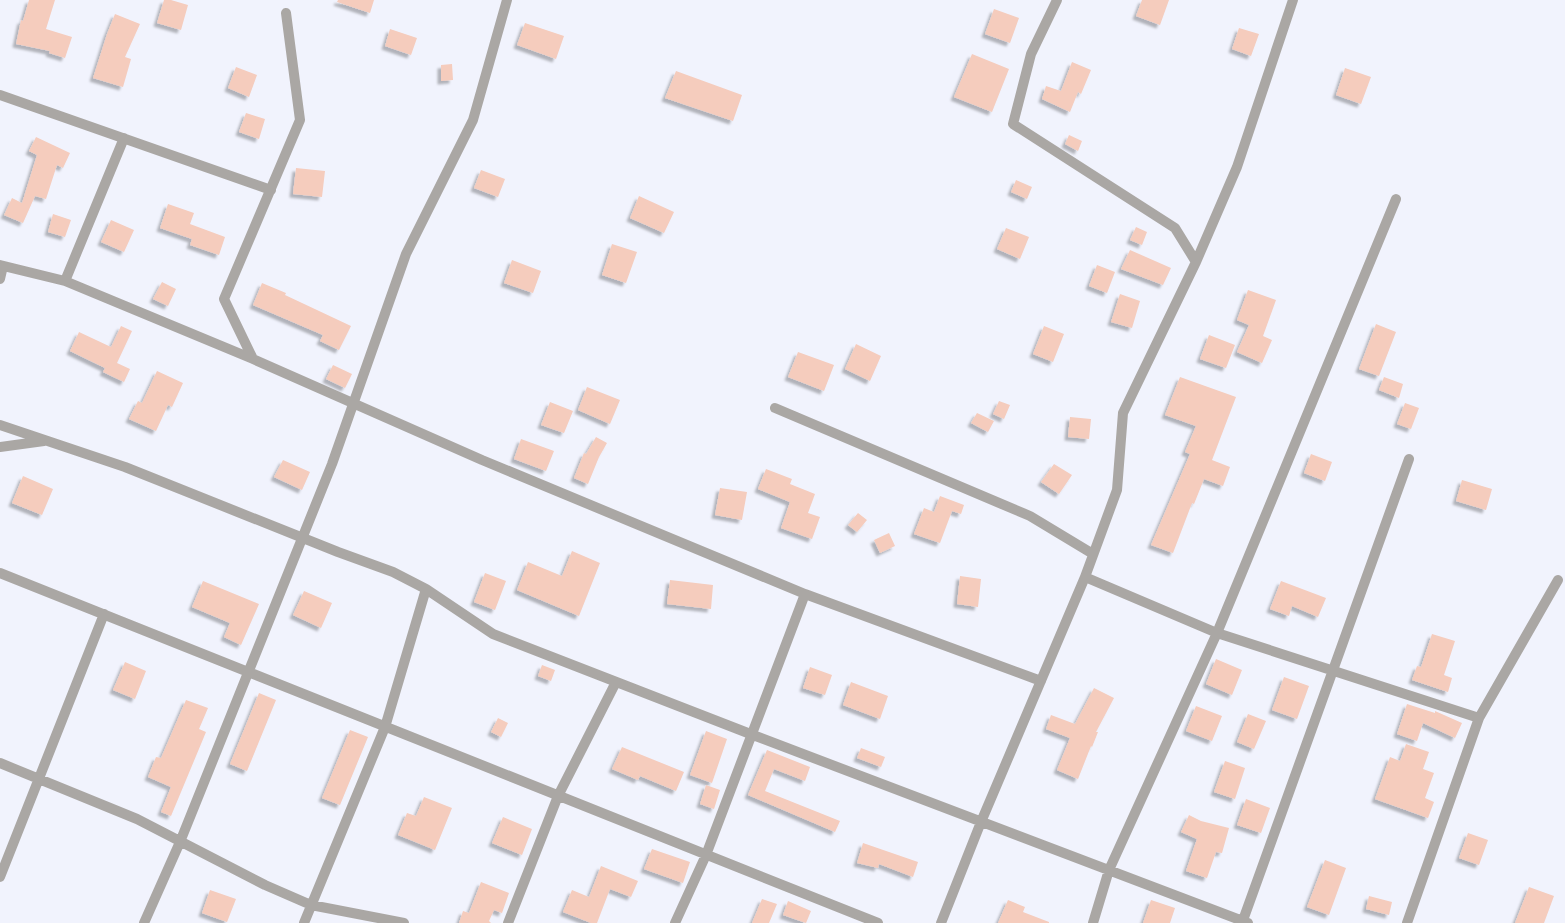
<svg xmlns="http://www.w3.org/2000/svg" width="1565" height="923" font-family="'Exo 2',sans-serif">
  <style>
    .building { fill: #f5ccbd; filter: url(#shadow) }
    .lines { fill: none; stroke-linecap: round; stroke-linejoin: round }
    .minor { stroke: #aaa7a4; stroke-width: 10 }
  </style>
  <defs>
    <filter id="shadow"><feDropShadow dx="-3.5" dy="3.5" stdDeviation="1" flood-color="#0004"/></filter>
  </defs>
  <rect width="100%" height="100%" fill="#f1f3fd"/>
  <path class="building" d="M29,0H55L46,29L72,37L65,58L49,53L50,51L16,44L21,20L23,21Z
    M164,0H171L188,5L181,30L157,23Z
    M338,0H374L370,13L337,2Z
    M1142,0H1169L1160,25L1136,16Z
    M994,9L1019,18L1010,43L985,34Z
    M115,14L140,24L125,57L131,59L123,87L93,78L107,34Z
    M525,23L564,36L556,59L517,45Z
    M1239,28L1259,34L1251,56L1232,49Z
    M390,29L417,38L411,55L385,46Z
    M972,54L1009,69L992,112L954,97Z
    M1072,62L1091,70L1081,94L1078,92L1070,112L1042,99L1046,86L1061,91Z
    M452,64L453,80L441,81V65Z
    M236,67L257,75L249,97L228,88Z
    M1345,68L1371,77L1361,104L1336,95Z
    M676,71L742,95L733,121L665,98Z
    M246,113L265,119L259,139L239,132Z
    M1069,135L1082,141L1078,151L1065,144Z
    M36,137L70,153L63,168L57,165L46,199L35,196L23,223L4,215L12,198L22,203L37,155L29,151Z
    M296,168L325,171L322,197L293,194Z
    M481,170L505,179L498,197L474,188Z
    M1016,180L1032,187L1027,199L1011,192Z
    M639,196L674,212L664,233L630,218Z
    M168,204L194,213L190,224L225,237L219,255L190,245L192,239L160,228Z
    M53,214L71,220L65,237L48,232Z
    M111,220L134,230L124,252L101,242Z
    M1136,227L1147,232L1142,245L1130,240Z
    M1006,228L1029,237L1020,259L997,249Z
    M612,244L637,252L626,283L602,275Z
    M1130,250L1171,268L1163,285L1121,269Z
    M512,260L541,271L533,293L504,283Z
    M1097,265L1115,272L1107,293L1089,286Z
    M162,282L176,289L168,306L153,299Z
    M262,283L286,293L285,295L351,326L339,350L320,341L323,335L253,305Z
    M1248,290L1276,300L1263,336L1272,340L1262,363L1237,352L1249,325L1237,320Z
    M1120,294L1140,301L1132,328L1111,322Z
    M1376,324L1396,332L1379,376L1359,369Z
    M121,326L132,331L117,363L130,369L124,382L103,372L105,368L70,351L79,332L111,347Z
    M1044,326L1064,334L1053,362L1033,354Z
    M1209,335L1235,345L1226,368L1200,359Z
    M856,344L881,356L870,381L845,369Z
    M798,352L834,365L824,391L788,377Z
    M333,365L352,374L345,388L326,379Z
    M157,371L183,383L172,407L168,405L156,431L129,419L138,401L142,403Z
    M1180,377L1236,397L1212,460L1230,467L1223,486L1204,479L1194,504L1192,503L1173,553L1151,545L1190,454L1185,452L1196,426L1165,415Z
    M1384,377L1403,384L1399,398L1379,390Z
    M587,387L620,400L610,424L578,410Z
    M999,401L1010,405L1004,419L993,414Z
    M550,402L573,411L564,433L541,425Z
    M1405,403L1419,408L1411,429L1397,424Z
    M977,413L994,421L988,432L971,423Z
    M1070,417L1091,419L1089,439L1068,437Z
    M596,437L607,443L599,457L588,484L574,478L584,453L586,454Z
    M521,439L554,451L546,471L514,459Z
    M1311,454L1332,462L1325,481L1304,473Z
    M283,460L310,472L302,490L274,477Z
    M1054,464L1072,475L1059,494L1041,482Z
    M766,469L792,479L790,484L815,494L808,513L820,517L812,539L781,528L790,502L758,489Z
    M23,476L53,489L42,515L12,503Z
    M1462,480L1492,489L1486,510L1456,501Z
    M720,488L747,492L742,520L715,515Z
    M940,496L964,505L961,514L952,511L940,543L914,534L924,508L934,512Z
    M858,513L867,520L857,532L848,525Z
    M889,533L895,546L880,553L874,540Z
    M572,551L600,563L579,616L517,590L528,562L562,576Z
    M485,573L506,581L495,610L474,602Z
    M960,576L981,579L978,607L957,604Z
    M670,580L713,585L711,609L667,604Z
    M203,581L259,604L241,645L224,637L230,623L192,607Z
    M1281,581L1326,598L1318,617L1292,606L1289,616L1270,609Z
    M304,591L332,603L321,628L293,615Z
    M1432,634L1455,641L1444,675L1452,678L1448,692L1412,680L1417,666L1421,667Z
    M1216,659L1242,670L1232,695L1206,684Z
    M125,662L146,671L135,699L113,690Z
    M542,665L555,670L551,681L538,676Z
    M810,667L832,675L825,695L803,688Z
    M1284,677L1309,686L1297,719L1272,710Z
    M851,682L888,696L880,719L843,705Z
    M1094,688L1114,698L1096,732H1098L1092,747L1091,746L1078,779L1057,770L1070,738L1046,729L1051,715L1075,724Z
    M259,693L276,700L247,771L230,764Z
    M186,700L208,708L199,729L206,732L171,816L161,812L171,787L148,777L156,757L161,758Z
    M1407,704L1435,713V711L1462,723L1455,738L1423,723L1417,741L1397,734Z
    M1196,706L1222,716L1212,741L1186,731Z
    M1248,714L1266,721L1254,749L1237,742Z
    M498,718L508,723L501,737L491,732Z
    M350,730L368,737L340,805L322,798Z
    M706,731L727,739L712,783L690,775Z
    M1406,744L1429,752L1423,769L1434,773L1425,798L1434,802L1428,818L1375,799L1390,757L1400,761Z
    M622,747L684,772L676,791L640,776L638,780L612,769Z
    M861,748L885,757L881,767L857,758Z
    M767,750L810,767L805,781L774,769L765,791L840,821L835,832L748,795Z
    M1225,761L1245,768L1235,799L1214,792Z
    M706,785L720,790L714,809L700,804Z
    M424,797L452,808L435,850L398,835L407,813L416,816Z
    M1246,799L1270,808L1261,833L1237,825Z
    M1189,815L1201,821L1229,828L1222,853L1216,852L1207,878L1186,871L1197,839L1181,832Z
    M503,817L532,829L522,855L492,843Z
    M1468,833L1488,840L1479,865L1459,858Z
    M863,843L918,862L913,877L879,864L878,868L857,863Z
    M652,849L690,862L683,883L644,869Z
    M1325,860L1346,868L1329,915L1307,907Z
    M601,866L638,881L631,897L610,889L597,923H591L563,912L572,890L589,897Z
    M481,882L509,893L502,913L494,910L489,921L491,923H459L463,911L469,913Z
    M1529,887L1554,896L1544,923H1515Z
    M210,890L236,899L227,922L202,913Z
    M1369,896L1392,902L1389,915L1366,909Z
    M762,899L777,904L769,923H752Z
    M1008,900L1025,907L1023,912L1049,922V923H998Z
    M1151,900L1175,908L1170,923H1143Z
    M788,901L811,911L806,923L783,915Z"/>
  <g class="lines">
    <path class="minor" d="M1057,0L1031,54L1013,124L1175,228L1196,262
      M286,13L300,120L224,299L253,359L482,460L805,594L1041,681
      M0,95L271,190
      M0,265L65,281L253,359
      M0,279L3,266
      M65,281L124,138
      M775,408L1030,516L1093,554
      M0,425L125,467L338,552L393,572L426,589L493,634L753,735L1248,923
      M0,447L44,441
      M0,573L878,923
      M1085,577L1217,633L1479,718
      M0,763L137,819L265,885L311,905L404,923
      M0,877L104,614
      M144,923L180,842L332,464L406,254L473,120L507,0
      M304,923L385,727L426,589
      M508,923L558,796L616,682
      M675,923L706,855L805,594
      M941,923L981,822L1085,577L1117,490L1123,413L1196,262L1237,167L1293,0
      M1093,923L1109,870L1217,633L1396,199
      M1242,923L1409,459
      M1407,923L1479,718L1558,580"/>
  </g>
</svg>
